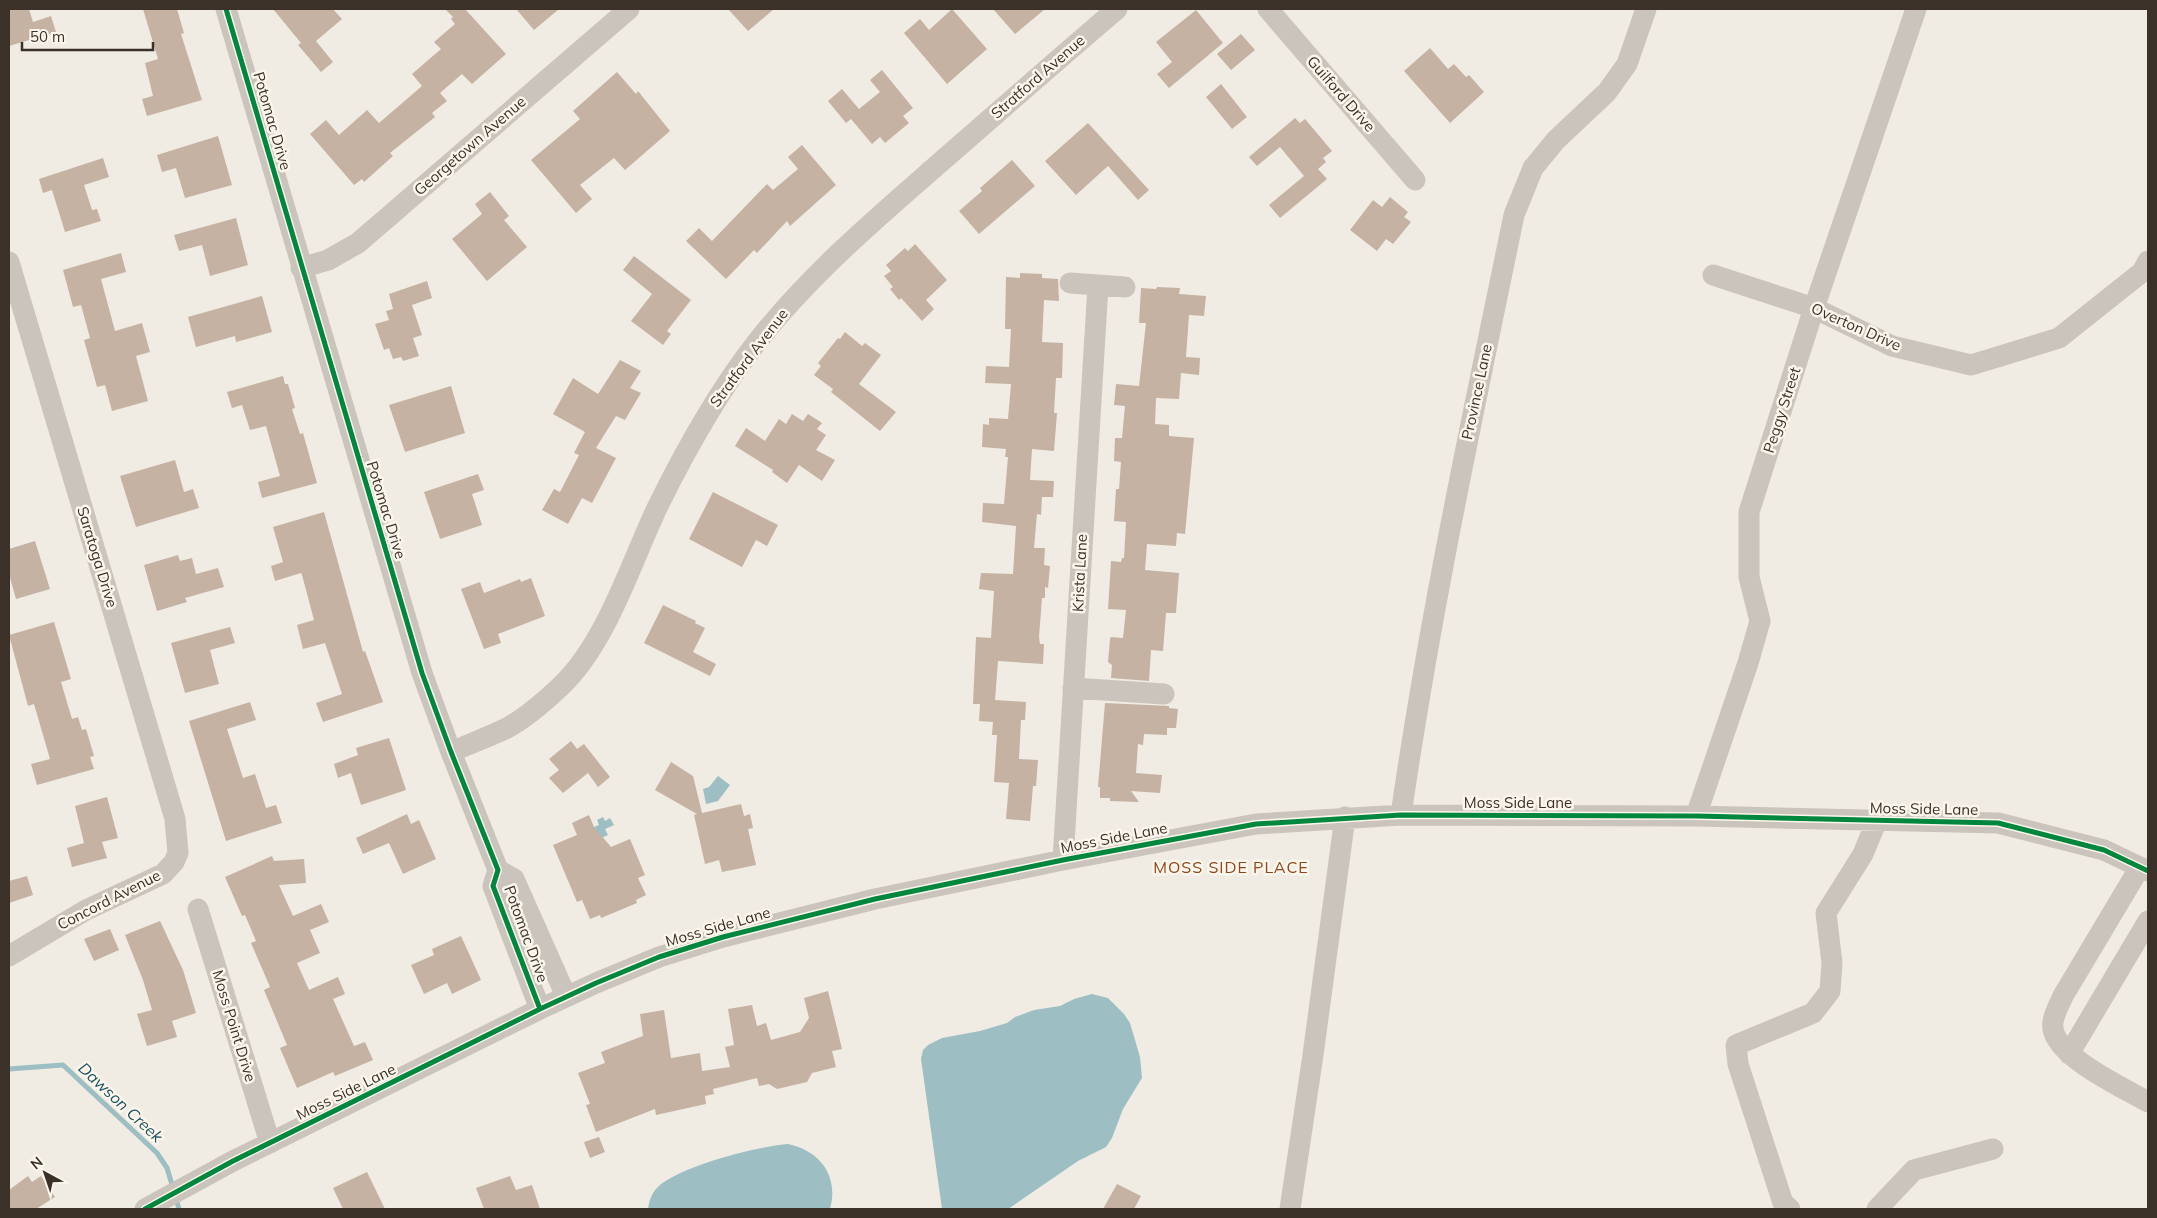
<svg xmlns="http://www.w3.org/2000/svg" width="2157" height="1218" font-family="Mulish,sans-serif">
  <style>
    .water { fill: #9dbec3 }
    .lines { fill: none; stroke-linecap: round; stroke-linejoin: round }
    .stream { stroke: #9dbec3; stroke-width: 5 }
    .building { fill: #c5b2a3 }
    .minor { stroke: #cac4bc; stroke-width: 21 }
    .cycleway-casing { stroke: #fcf6ec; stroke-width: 8 }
    .cycleway { stroke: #00873e; stroke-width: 5 }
    .labels { text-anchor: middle; stroke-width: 5; stroke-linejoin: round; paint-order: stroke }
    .street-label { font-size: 15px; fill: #3b3129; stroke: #fcf6ec }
    .neighbourhood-label { font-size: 16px; letter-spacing: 1px; fill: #92461a; stroke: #fcf6ec }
    .water-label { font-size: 16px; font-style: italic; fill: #1a5461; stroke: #fcf6ec }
  </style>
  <rect width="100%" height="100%" fill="#f0ece3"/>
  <path class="water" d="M718,776L730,785L718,801L706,804L703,789L709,787Z
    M603,817L605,821L610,818L614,825L605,829L608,835L601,838L594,827L599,825L597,820Z
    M1092,994L1108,998L1124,1014L1130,1023L1140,1057L1142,1078L1123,1109L1112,1138L1106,1147L1078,1161L1008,1209H942L921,1059L923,1050L928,1045L942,1038L980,1031L1007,1023L1015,1017L1034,1010L1060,1006L1074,999Z
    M788,1144C821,1151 839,1177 830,1209H648C649,1202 651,1194 657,1188C676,1167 759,1146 788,1144Z"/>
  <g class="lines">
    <path class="stream" d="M9,1069L63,1065L157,1153L167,1168L173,1188
      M176,1199L179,1209"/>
  </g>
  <path class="building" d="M9,9H29L33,22L51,16L56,32L9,46Z
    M143,9H177L184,33L181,34L202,100L147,116L142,99L153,96L145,63L158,59Z
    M273,9H333L342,19L316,41L333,62L321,72L298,45L301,43Z
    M445,9H465L506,54L472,84L462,74L440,93L447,101L432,113L435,117L390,153L393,156L364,182L362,179L354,185L310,134L326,120L339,135L367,110L379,123L422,86L412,74L441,49L434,42L455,24L451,19L453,17Z
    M516,9H559L534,30Z
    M728,9H774L748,31Z
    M952,9L987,49L947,84L904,33L920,19L929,30Z
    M993,9H1045L1015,34Z
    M1196,10L1223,43L1169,88L1157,74L1172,62L1156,42Z
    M1241,34L1255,50L1231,70L1217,54Z
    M1430,48L1448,69L1454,64L1466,77L1469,75L1484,92L1450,123L1404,71Z
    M882,70L913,108L903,116L909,123L885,143L880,137L872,144L851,119L846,123L828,101L842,89L859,109L880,92L870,80Z
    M617,72L636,94L638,91L670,131L625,170L614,158L580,185L592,199L576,213L531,160L580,119L573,111Z
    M1221,84L1247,117L1232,129L1206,97Z
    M1295,118L1300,123L1305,119L1332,151L1323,158L1326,162L1318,169L1327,179L1280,218L1269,205L1304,176L1280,147L1257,166L1249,157Z
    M1088,123L1149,190L1138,200L1108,166L1076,195L1045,161Z
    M218,136L232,185L185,198L176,168L162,172L157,155Z
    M802,145L836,185L790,226L787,221L757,253L754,250L726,279L686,241L699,228L712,241L767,184L773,190L798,169L788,157Z
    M103,158L109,177L84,185L92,210L97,209L101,221L65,232L52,190L43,193L39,179Z
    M1012,160L1035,186L979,234L959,211L982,191L980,188Z
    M490,192L509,216L504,220L527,247L487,281L452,239L482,214L475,204Z
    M1390,197L1408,212L1404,217L1411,222L1393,244L1386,239L1377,251L1350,230L1373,200L1382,207Z
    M236,218L248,265L210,276L202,245L179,251L174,235Z
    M915,244L947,280L926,300L934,309L922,321L901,298L899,300L890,289L893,287L884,276L891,271L886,265L905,248L908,251Z
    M121,253L126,272L101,279L115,331L142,323L150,352L136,356L148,401L112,411L105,385L97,387L84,340L90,338L81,305L73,307L63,270Z
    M634,256L691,300L667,331L671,334L663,345L631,321L652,294L623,270Z
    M1020,273L1042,274V278L1058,279L1059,301L1044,300L1042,342L1063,343L1062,378H1056L1054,413H1057L1054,451L1032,449L1030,480L1054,481L1053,497H1042L1041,515L1037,514L1034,548H1045L1044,565L1050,566L1048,588L1045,587V598H1042L1039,637L1040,644H1044L1043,664L998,661L995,700L1026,702L1025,720H1021L1019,759L1038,760L1036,786H1033L1030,821L1006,819L1009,783L994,782L997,735H992L993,722L979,721L980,704H973L976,637L991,638L994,591L979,589L981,573L1013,574L1016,526L982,522L983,503L1004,504L1008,457H1005L1006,449L982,447L983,424L989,425V418L1008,419L1011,384L985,383L986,366L1009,367L1011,329H1005L1006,277L1020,278Z
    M427,281L432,298L412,305L422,335L413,338L419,356L403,361L401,357L393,359L389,348L384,350L375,324L389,320L386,311L393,309L389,294Z
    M1157,287L1180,288L1179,294L1206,296L1204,316L1189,315L1186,357L1200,358L1199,375L1181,373L1179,399L1156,398L1155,424L1169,425V436L1194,438L1185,534L1177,533L1176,546L1147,544L1145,570L1179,573L1176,613H1166L1163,651L1151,650L1149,681L1111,678L1112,665L1108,662L1110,639L1111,637L1123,638L1126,610L1108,609L1111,561L1121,562L1122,558H1124L1126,522L1114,521L1116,489H1119L1121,462L1114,461L1115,438H1122L1125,406L1114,405L1116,384L1139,386L1146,323H1139L1141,288L1156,289Z
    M262,296L272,332L236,342L235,336L196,347L188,317Z
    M845,332L862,346L865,343L881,355L859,384L896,412L880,431L831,392L833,389L814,375L821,366L818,363L838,338L840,339Z
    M620,360L641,371L630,388L641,393L625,420L616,416L596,448L616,458L592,503L582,498L568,524L542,510L554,489L560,492L579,455L574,453L585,432L553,414L573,378L598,394Z
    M283,376L285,384H288L295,408L292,409L300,434L303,433L317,483L262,498L258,482L280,476L266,426L250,430L242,405L232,408L227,392Z
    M451,386L465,433L405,452L389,405Z
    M792,414L803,421L808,414L822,423L817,429L826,435L816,450L835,460L822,481L799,465L787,483L772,472L773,470L735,446L746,428L765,441L779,419L786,424Z
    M175,460L184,492L193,489L199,508L136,527L120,476Z
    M478,474L484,490L472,494L482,525L440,539L424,492Z
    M713,492L778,525L767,546L756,540L742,567L689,539Z
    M324,512L363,652L365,651L383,702L323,722L316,703L342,694L325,643L303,649L297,625L314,620L302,575L301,573L275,581L271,566L283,562L273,527Z
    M35,541L50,589L16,599L9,574V549Z
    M178,555L180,561L192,558L196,574L218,568L224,587L185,598L187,602L157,611L144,565Z
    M531,578L545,616L498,634L501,643L484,649L461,589L480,582L484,593L520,579L521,582Z
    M663,605L696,621L695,623L705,628L693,652L716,664L710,676L644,643Z
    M54,622L71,679L61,682L72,719L78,717L82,730L86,729L94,756L90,757L94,769L37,785L31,764L50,759L34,704L28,706L9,635Z
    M230,627L235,643L210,650L219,684L185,693L171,643Z
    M250,702L256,720L227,729L243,778L255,774L266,808L276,805L282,823L226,841L189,721Z
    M1105,703L1169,706V708L1178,709L1176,728H1167V735L1144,734L1143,745L1138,744L1136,773L1162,775L1160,793L1131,791L1139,802L1110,801V798H1100V787H1098Z
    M389,738L406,790L361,805L351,773L338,778L334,764L358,755L356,748Z
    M571,741L577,749L584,744L610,777L598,787L588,773L563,793L549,778L559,770L549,759Z
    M671,762L693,776L702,813L741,804L744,816L750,814L753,828L748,829L756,865L722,872L719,860L705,864L694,815L697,814L655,790Z
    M107,797L118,838L102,842L107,858L72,867L67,848L84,843L75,806Z
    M407,814L411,824L419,820L436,859L403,874L389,843L363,854L356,838Z
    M589,815L594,827L611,847L630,839L645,875L638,878L646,895L636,900L637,903L601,918L600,915L590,919L582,900L577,902L553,845L577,835L572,823Z
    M272,856L274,861L304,859L306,883L279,885L293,916L321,904L329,922L310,930L320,953L297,963L309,990L338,977L345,994L333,999L354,1046L365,1042L373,1060L335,1076L333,1072L297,1088L280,1048L287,1045L264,990L270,987L251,943L256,941L245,915L242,916L225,877Z
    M27,876L33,895L9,903V881Z
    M160,921L183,970L196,1013L172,1021L177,1037L147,1046L137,1014L152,1010L143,980L125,935Z
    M110,929L119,950L94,961L84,939Z
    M461,936L481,980L452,994L447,983L424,994L411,965L434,955L432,949Z
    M828,991L842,1049L832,1051L836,1067L812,1073L807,1082L777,1089L769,1084L759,1086L757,1078L713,1089L714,1094L705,1096L706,1104L656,1115L655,1109L596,1132L586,1105L590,1104L578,1073L605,1063L601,1052L643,1036L640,1014L664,1010L671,1058L700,1053L702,1071L730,1067L725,1047L734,1045L728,1009L752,1005L757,1026L766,1023L771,1040L800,1032L809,1018L804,998Z
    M599,1137L605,1152L590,1158L584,1142Z
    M367,1172L385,1209H343L333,1188Z
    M28,1176L32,1182L41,1176L55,1197L36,1209H9V1190Z
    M510,1176L516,1190L532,1185L540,1209H484L476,1188Z
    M1117,1184L1141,1196L1134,1209H1103Z"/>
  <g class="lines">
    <path class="minor" d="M226,9L422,673L451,752L498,870L493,886L540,1009
      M1268,9L1415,180
      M9,262L175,819L178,853L174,862L163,874L86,910L9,956
      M301,268L328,260L358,243L629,9
      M1713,275L1814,308L1892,346L1971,365L2059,338L2142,272L2148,261
      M1070,283L1125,287
      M1073,688L1164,694
      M451,752C469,744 489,737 507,728C526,718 544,702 560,687C606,644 630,565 657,508C685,451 717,393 757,342C809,276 872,222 935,167C996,114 1056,61 1117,9
      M1401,815C1430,613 1473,414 1514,215L1533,168L1556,140L1607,92L1627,64L1646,9
      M1696,816L1748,663L1760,621L1749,577V512L1814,308L1916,9
      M1063,860L1098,286
      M2140,867L2063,996C2059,1006 2051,1018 2053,1029C2058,1058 2124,1088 2148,1102
      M498,870L514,879L566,996
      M198,909L270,1143
      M2069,1054L2148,921
      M145,1209L233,1161L540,1009L596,983L659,957L723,937L875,899L1063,860L1256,824L1401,815L1696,816L1998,823L2104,850L2148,871
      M1290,1209L1313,1055L1345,817
      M1790,1209L1783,1203L1738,1064L1736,1045L1813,1013L1830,991L1832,963L1826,913L1863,854L1877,820
      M1877,1209L1914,1170L1993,1149"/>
    <g class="cycleway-casing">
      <path id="cycleway" d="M226,9L422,673L451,752L498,870L493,886L540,1009
        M145,1209L233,1161L540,1009L596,983L659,957L723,937L875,899L1063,860L1256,824L1401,815L1696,816L1998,823L2104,850L2148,871"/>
    </g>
    <use href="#cycleway" class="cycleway"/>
  </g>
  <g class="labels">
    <g class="street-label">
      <text transform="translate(1038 77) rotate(-41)" y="5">Stratford Avenue</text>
      <text transform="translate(1341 94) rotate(49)" y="5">Guilford Drive</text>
      <text transform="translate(272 121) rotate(74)" y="5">Potomac Drive</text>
      <text transform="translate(470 146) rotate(-41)" y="5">Georgetown Avenue</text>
      <text transform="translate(1856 327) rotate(24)" y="5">Overton Drive</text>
      <text transform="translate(749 358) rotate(-53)" y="5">Stratford Avenue</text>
      <text transform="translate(1477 392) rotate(-78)" y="5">Province Lane</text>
      <text transform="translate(1782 410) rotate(-72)" y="5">Peggy Street</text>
      <text transform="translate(386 510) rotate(73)" y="5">Potomac Drive</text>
      <text transform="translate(97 557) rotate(73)" y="5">Saratoga Drive</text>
      <text transform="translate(1080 573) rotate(-87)" y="5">Krista Lane</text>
      <text x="1518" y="808">Moss Side Lane</text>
      <text transform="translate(1924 809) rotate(1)" y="5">Moss Side Lane</text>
      <text transform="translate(1114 838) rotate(-11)" y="5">Moss Side Lane</text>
      <text transform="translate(109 900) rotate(-27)" y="5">Concord Avenue</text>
      <text transform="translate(718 927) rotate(-16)" y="5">Moss Side Lane</text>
      <text transform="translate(526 934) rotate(70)" y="5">Potomac Drive</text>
      <text transform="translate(234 1026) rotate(73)" y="5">Moss Point Drive</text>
      <text transform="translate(346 1092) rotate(-26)" y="5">Moss Side Lane</text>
    </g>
    <g class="neighbourhood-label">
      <text x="1231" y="873">MOSS SIDE PLACE</text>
    </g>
    <g class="water-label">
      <text transform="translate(121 1102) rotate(43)" y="6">Dawson Creek</text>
    </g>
  </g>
  <rect width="2157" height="1218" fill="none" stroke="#3b3129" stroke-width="20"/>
  <g transform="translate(45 1173) rotate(320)" stroke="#fcf6ec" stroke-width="4" paint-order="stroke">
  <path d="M0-4L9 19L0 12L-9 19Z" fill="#3b3129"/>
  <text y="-8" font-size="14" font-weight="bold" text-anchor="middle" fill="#3b3129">N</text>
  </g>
  <path d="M22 42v8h131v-8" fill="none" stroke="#3b3129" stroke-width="2.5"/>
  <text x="30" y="42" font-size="15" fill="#3b3129" stroke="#fcf6ec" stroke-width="4" paint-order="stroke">50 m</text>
</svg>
